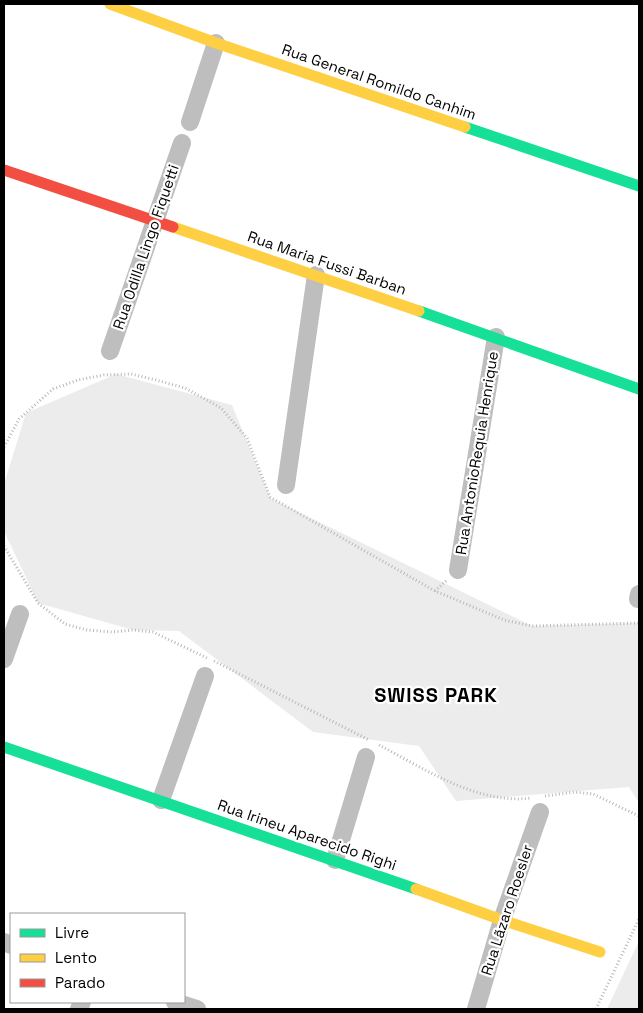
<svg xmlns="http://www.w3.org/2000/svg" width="643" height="1013" font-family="'Space Grotesk',sans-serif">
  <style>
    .green { fill: #ececec }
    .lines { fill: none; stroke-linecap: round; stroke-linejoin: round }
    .path { stroke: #b9b9b9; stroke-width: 3; stroke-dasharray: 1 2.5; stroke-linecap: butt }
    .street { stroke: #bebebe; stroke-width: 18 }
    .fast { stroke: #16e098; stroke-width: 11 }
    .slow { stroke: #ffcf43; stroke-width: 11 }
    .jam { stroke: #f24e42; stroke-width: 11 }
    .labels { text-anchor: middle; stroke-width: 4.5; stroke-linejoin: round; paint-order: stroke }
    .street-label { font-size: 15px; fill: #000; stroke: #fff }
    .district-label { font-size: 20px; font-weight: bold; letter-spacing: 1px; fill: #000; stroke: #fff }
  </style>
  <rect width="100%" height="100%" fill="#fff"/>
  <path class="green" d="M116,374L232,405L270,498L532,626L639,623V803L629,787L456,801L419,746L313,732L179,631L133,630L38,603L4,531V484L26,413Z
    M639,941V1009H607Z"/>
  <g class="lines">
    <path class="path" d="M4,447L19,419L53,389L78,380L104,375L131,374L156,380L185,388L221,408L247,438L270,497L435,591L504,620L532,626L639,623
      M4,546L38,603L65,624L87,630L112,632L133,630L153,632L209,659
      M435,591L447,580
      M214,661L369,740
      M379,745C425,769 478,805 531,798
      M545,796L575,792L593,794L639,816
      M596,1009L639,919"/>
    <path class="street" d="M190,122L216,43
      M110,351L182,143
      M286,485L316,275
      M458,570L496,337
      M638,599L639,594
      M4,659L20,614
      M161,800L205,676
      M335,860L366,757
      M4,942L11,945
      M175,1002L197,1009
      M79,1009L82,1002
      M476,1009L502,920L540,812"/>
    <path class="fast" d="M465,127L639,186
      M419,311L639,389
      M4,747L416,889"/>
    <path class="slow" d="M110,4L216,43L465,127
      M173,227L419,311
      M416,889L502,920L600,952"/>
    <path class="jam" d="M4,170L173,227"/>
  </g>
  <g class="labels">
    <g class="street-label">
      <text transform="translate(379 82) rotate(19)" y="5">Rua General Romildo Canhim</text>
      <text transform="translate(146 247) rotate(-71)" y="5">Rua Odilla Lingo Fiquetti</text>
      <text transform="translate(327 263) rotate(19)" y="5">Rua Maria Fussi Barban</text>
      <text transform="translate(477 453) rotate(-81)" y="5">Rua AntonioRequia Henrique</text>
      <text transform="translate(307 835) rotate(19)" y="5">Rua Irineu Aparecido Righi</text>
      <text transform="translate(507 910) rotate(-72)" y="5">Rua Lãzaro Roesler</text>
    </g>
    <g class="district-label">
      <text x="436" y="702">SWISS PARK</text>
    </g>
  </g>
  <rect width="643" height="1013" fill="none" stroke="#000000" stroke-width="10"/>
  <rect x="10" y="913" width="175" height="90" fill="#ffffff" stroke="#999999"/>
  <rect x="20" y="929" width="25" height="8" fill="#16e098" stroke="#999999"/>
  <text x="55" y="938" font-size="15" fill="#000000">Livre</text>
  <rect x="20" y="954" width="25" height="8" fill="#ffcf43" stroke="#999999"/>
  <text x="55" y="963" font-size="15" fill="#000000">Lento</text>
  <rect x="20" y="979" width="25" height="8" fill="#f24e42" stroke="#999999"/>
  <text x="55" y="988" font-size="15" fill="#000000">Parado</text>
</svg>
